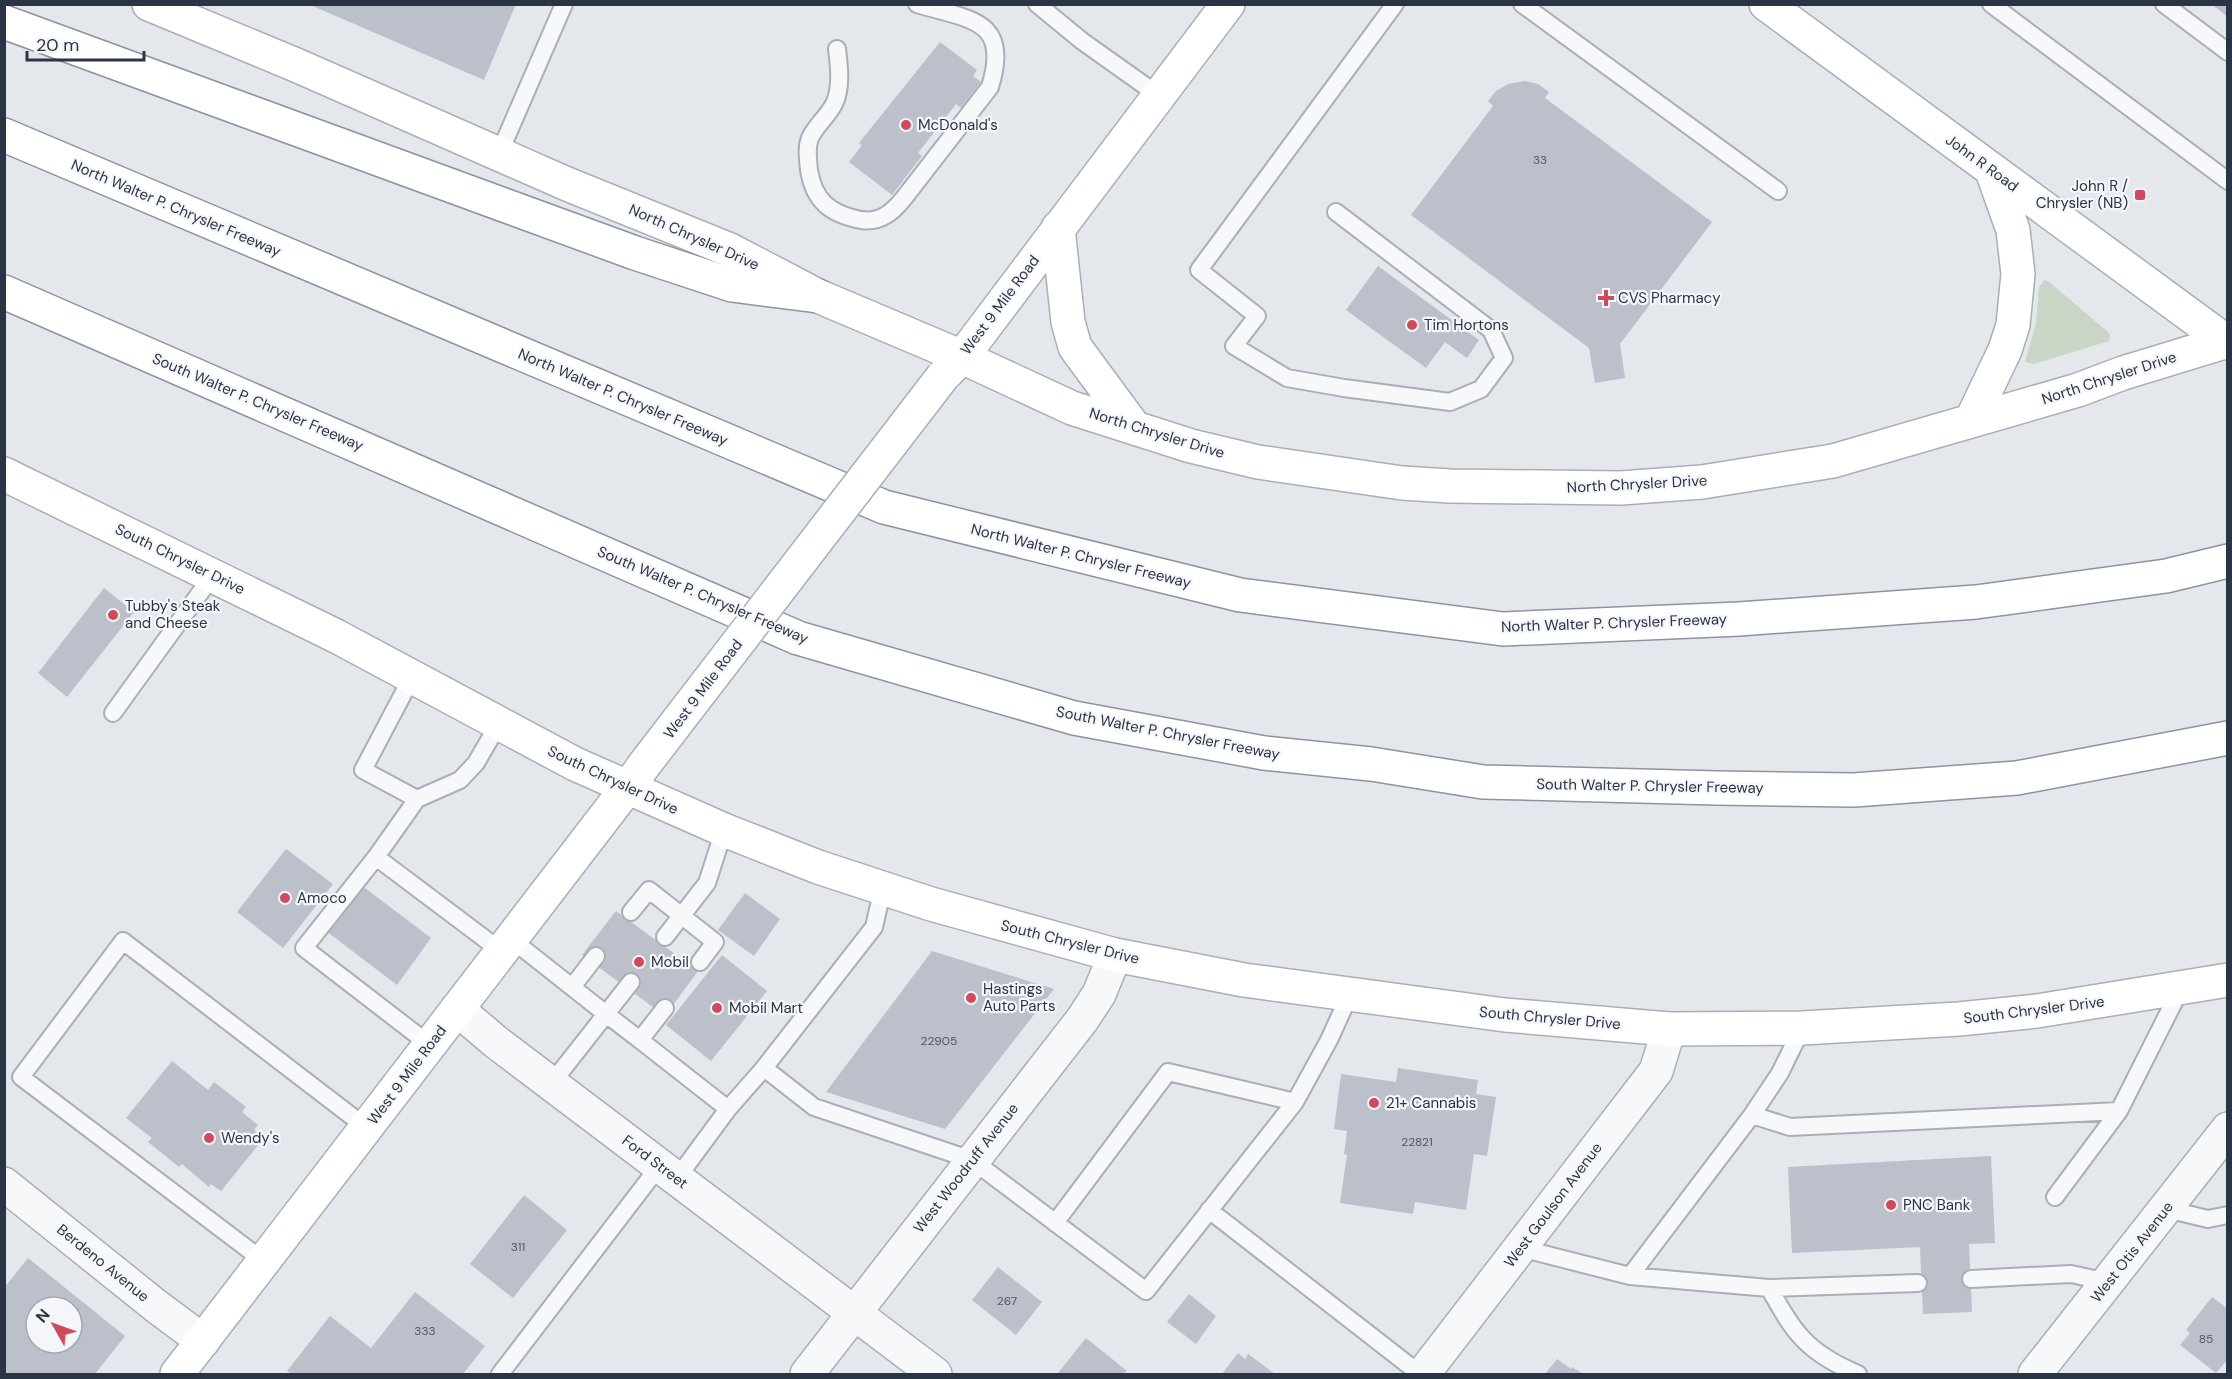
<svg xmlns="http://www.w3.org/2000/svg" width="2232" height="1379" font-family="'DM Sans',sans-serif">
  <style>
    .green { fill: #c9d6c5 }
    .building { fill: #bbc0ca; fill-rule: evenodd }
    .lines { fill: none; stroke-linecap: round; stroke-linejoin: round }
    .lane-casing { stroke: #a9aeb7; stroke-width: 20 }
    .street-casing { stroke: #a9aeb7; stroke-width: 36 }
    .secondary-casing { stroke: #a9aeb7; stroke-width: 36 }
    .highway-casing { stroke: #8b94a3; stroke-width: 36 }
    .lane { stroke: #f7f8fa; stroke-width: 16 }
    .street { stroke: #f7f8fa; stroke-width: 33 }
    .secondary { stroke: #fff; stroke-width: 33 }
    .highway { stroke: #fff; stroke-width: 33 }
    .secondary-bridge-casing { stroke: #a9aeb7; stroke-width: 36; stroke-linecap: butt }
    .secondary-bridge { stroke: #fff; stroke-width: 33 }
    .poi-dot { fill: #d1495b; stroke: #f4f6f9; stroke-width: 2 }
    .labels { text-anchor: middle; stroke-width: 4.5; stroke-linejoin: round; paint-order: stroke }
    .number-label { font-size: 12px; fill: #4f5766 }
    .poi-label { font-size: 15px; fill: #2b3445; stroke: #f4f6f9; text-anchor: start }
    .street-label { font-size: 15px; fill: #2b3445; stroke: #f4f6f9 }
  </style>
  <rect width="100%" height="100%" fill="#e4e7ec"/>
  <path class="green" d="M2044,280L2048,281L2108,332L2110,336L2109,341L2034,364L2025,362L2036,323L2039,287Z"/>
  <path class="building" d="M308,4H516L484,80Z
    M2211,4H2228V17Z
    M940,42L977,70L973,76L981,82L961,108L956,104L918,153L922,156L892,195L849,162L862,145L859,143Z
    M1525,81L1538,84L1549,92L1545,98L1712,222L1620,344L1625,378L1595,383L1589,348L1411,215L1493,106L1488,101L1496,91L1508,84Z
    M1378,266L1479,340L1467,358L1445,342L1426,368L1346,310Z
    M104,588L134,612L67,697L38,673Z
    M286,849L333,884L283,948L237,912Z
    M361,885L431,938L397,985L326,931Z
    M745,893L780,919L754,956L718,930Z
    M616,911L698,971L665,1016L582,955Z
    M932,951L1054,989L945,1129L826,1092Z
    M722,955L767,991L711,1061L666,1025Z
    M172,1061L208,1090L214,1082L246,1107L242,1112L258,1125L254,1130L264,1138L221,1191L211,1184L209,1187L182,1164L179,1167L148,1142L152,1138L126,1118Z
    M1398,1068L1478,1080L1476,1094L1496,1097L1487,1156L1474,1154L1466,1210L1415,1202L1413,1214L1340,1203L1347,1155L1344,1154L1347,1131L1334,1129L1341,1074L1396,1082Z
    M1991,1156L1995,1243L1969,1244L1972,1312L1923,1314L1920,1247L1792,1253L1788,1167Z
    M524,1195L567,1230L513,1298L470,1264Z
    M28,1258L125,1336L95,1374H4V1288ZM36,1307H72V1343H36Z
    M998,1267L1042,1302L1016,1335L972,1300Z
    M415,1292L485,1346L463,1374H292L287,1371L330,1316L371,1348Z
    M1189,1294L1216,1316L1196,1344L1167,1322Z
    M2212,1297L2228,1309V1359L2216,1373L2180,1345L2190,1333L2186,1330Z
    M1086,1338L1127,1371L1123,1374L1058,1373Z
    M1238,1353L1245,1359L1248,1354L1275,1374H1222Z
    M1557,1359L1571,1369L1572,1367L1583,1374H1545Z"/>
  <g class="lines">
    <g class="lane-casing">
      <path id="lane" d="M1037,4L1082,41L1158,95
        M1522,4L1778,191
        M1991,4L2228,181
        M2164,4L2228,52
        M837,49C839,65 842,88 834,104C828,116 816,125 810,138C806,148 808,159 809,170C814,201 830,214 861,220C880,223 893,212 904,198L990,87C1011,19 970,20 917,4
        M499,154L564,4
        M1336,212L1491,330L1504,358L1481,389L1450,402L1344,388L1287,378L1234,346L1257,316L1199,270L1395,4
        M412,677L363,770L417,799
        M113,713L213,575
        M376,857L417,799L460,780L476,763L499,723
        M631,912L649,890L715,942L700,962
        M665,937L707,883L724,830
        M511,939L606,1014L631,982
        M572,987L596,956
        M640,1040L728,1109
        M430,1045L304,948L376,857L501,951
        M764,1068L814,1107L972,1160L1146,1291L1295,1102L1329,1040L1350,994
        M551,1084L606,1014L640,1040L665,1008
        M1752,1115L1790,1127L2119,1111
        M677,1178L728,1109L764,1068L874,927L883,888
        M2055,1197L2119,1111L2181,988
        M2166,1209L2208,1219L2228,1215
        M1209,1210L1420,1374
        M1055,1223L1168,1072L1295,1102
        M1520,1248L1630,1276L1752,1115L1780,1073L1802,1028
        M265,1262L21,1077L123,941L367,1128
        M1630,1276L1769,1288L1918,1283
        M1971,1279L2071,1274L2108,1282
        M1769,1288C1779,1305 1789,1325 1803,1339C1817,1354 1839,1366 1858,1374
        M500,1374L660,1165"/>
    </g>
    <g class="street-casing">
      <path id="street" d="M457,1009L496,1042L935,1374
        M4,1184L156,1306L203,1341
        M807,1374L1082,1020L1099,994L1115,955
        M1423,1374L1656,1071L1669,1029
        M2035,1374L2228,1129"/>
    </g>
    <g class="secondary-casing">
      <path id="secondary" d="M149,4L296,65L567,184L730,250L818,296L962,357L1072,408L1191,446L1258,462L1402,483L1450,486L1621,488L1702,482L1833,461L2078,390L2123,373L2228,341
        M1766,4L2228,343
        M1058,228L1068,322L1075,347L1134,427
        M947,372L962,357L1228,4
        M1971,421L2005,350L2013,325L2018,274L2013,230L1992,171
        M4,474L336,636L575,764L724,830L818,867L931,904L1115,955L1244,980L1505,1015L1669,1029L1802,1028L1959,1019L2037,1011L2228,980
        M177,1374L640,771"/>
    </g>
    <g class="highway-casing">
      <path id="highway" d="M4,22L635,253L732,285L818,296
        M4,135L884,507L1240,595L1503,629L1739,619L1976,602L2166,576L2228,561
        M4,292L798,638L1074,718L1264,753L1371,764L1483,782L1717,788L1854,790L2017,778L2228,738"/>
    </g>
    <use href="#lane" class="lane"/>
    <use href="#street" class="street"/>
    <use href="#secondary" class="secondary"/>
    <use href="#highway" class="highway"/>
    <g class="secondary-bridge-casing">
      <path id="secondary-bridge" d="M641,769L943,376"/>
    </g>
    <use href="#secondary-bridge" class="secondary-bridge"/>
  </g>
  <g class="poi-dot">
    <circle cx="906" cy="125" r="6"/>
    <rect x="2134" y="189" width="12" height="12" rx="3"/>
    <path d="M1603 289h6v6h6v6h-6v6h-6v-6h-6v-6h6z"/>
    <circle cx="1412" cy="325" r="6"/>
    <circle cx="113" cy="615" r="6"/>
    <circle cx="285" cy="898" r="6"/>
    <circle cx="639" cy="962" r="6"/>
    <circle cx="971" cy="998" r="6"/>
    <circle cx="717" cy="1008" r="6"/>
    <circle cx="1374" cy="1103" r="6"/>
    <circle cx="209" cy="1138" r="6"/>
    <circle cx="1891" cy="1205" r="6"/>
  </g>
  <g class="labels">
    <g class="number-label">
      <text x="1540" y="164">33</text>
      <text x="939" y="1045">22905</text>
      <text x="1417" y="1146">22821</text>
      <text x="518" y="1251">311</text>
      <text x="1007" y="1305">267</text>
      <text x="425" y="1335">333</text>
      <text x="2206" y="1343">85</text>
    </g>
    <g class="poi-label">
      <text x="918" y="130">McDonald's</text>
      <text x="2128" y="191" text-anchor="end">John R /<tspan x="2128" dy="17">Chrysler (NB)</tspan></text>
      <text x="1618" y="303">CVS Pharmacy</text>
      <text x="1424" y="330">Tim Hortons</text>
      <text x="125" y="611">Tubby's Steak<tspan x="125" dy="17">and Cheese</tspan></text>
      <text x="297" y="903">Amoco</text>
      <text x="651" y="967">Mobil</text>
      <text x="983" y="994">Hastings<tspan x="983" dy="17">Auto Parts</tspan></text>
      <text x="729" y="1013">Mobil Mart</text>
      <text x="1386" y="1108">21+ Cannabis</text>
      <text x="221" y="1143">Wendy's</text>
      <text x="1903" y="1210">PNC Bank</text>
    </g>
    <g class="street-label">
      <text transform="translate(1982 163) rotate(36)" y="5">John R Road</text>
      <text transform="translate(176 208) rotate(23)" y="5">North Walter P. Chrysler Freeway</text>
      <text transform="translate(694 237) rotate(24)" y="5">North Chrysler Drive</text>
      <text transform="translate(1000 305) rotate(-53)" y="5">West 9 Mile Road</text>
      <text transform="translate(2109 378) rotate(-18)" y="5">North Chrysler Drive</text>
      <text transform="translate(623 397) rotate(23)" y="5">North Walter P. Chrysler Freeway</text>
      <text transform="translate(258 402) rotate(23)" y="5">South Walter P. Chrysler Freeway</text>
      <text transform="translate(1157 433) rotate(17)" y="5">North Chrysler Drive</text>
      <text transform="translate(1637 484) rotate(-3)" y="5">North Chrysler Drive</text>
      <text transform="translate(1081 556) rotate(14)" y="5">North Walter P. Chrysler Freeway</text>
      <text transform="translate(180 559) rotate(26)" y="5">South Chrysler Drive</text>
      <text transform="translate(703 595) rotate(23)" y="5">South Walter P. Chrysler Freeway</text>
      <text transform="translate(1614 623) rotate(-2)" y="5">North Walter P. Chrysler Freeway</text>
      <text transform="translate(703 689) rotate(-53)" y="5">West 9 Mile Road</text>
      <text transform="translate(1168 733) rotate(11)" y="5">South Walter P. Chrysler Freeway</text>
      <text transform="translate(613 780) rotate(25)" y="5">South Chrysler Drive</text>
      <text transform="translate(1650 786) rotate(1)" y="5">South Walter P. Chrysler Freeway</text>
      <text transform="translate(1070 942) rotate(14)" y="5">South Chrysler Drive</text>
      <text transform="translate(2034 1010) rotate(-7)" y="5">South Chrysler Drive</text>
      <text transform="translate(1550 1018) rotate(5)" y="5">South Chrysler Drive</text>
      <text transform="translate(407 1075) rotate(-53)" y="5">West 9 Mile Road</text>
      <text transform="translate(655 1162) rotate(37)" y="5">Ford Street</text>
      <text transform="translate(966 1168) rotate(-52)" y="5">West Woodruff Avenue</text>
      <text transform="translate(1553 1205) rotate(-53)" y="5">West Goulson Avenue</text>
      <text transform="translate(2132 1252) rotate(-52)" y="5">West Otis Avenue</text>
      <text transform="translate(103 1263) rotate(39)" y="5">Berdeno Avenue</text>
    </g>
  </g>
  <rect width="2232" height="1379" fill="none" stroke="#2b3445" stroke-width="12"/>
  <g transform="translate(54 1325) rotate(310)"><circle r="28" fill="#f4f6f9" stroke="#a4a8b1" stroke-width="1.5"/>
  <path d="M0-4.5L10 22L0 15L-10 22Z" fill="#d1495b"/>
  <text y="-9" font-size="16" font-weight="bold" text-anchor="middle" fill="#2b3445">N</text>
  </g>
  <path d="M27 51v9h117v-9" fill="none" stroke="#2b3445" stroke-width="3"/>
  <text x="36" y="51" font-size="18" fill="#2b3445" stroke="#f4f6f9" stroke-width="4.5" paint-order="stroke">20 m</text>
</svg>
